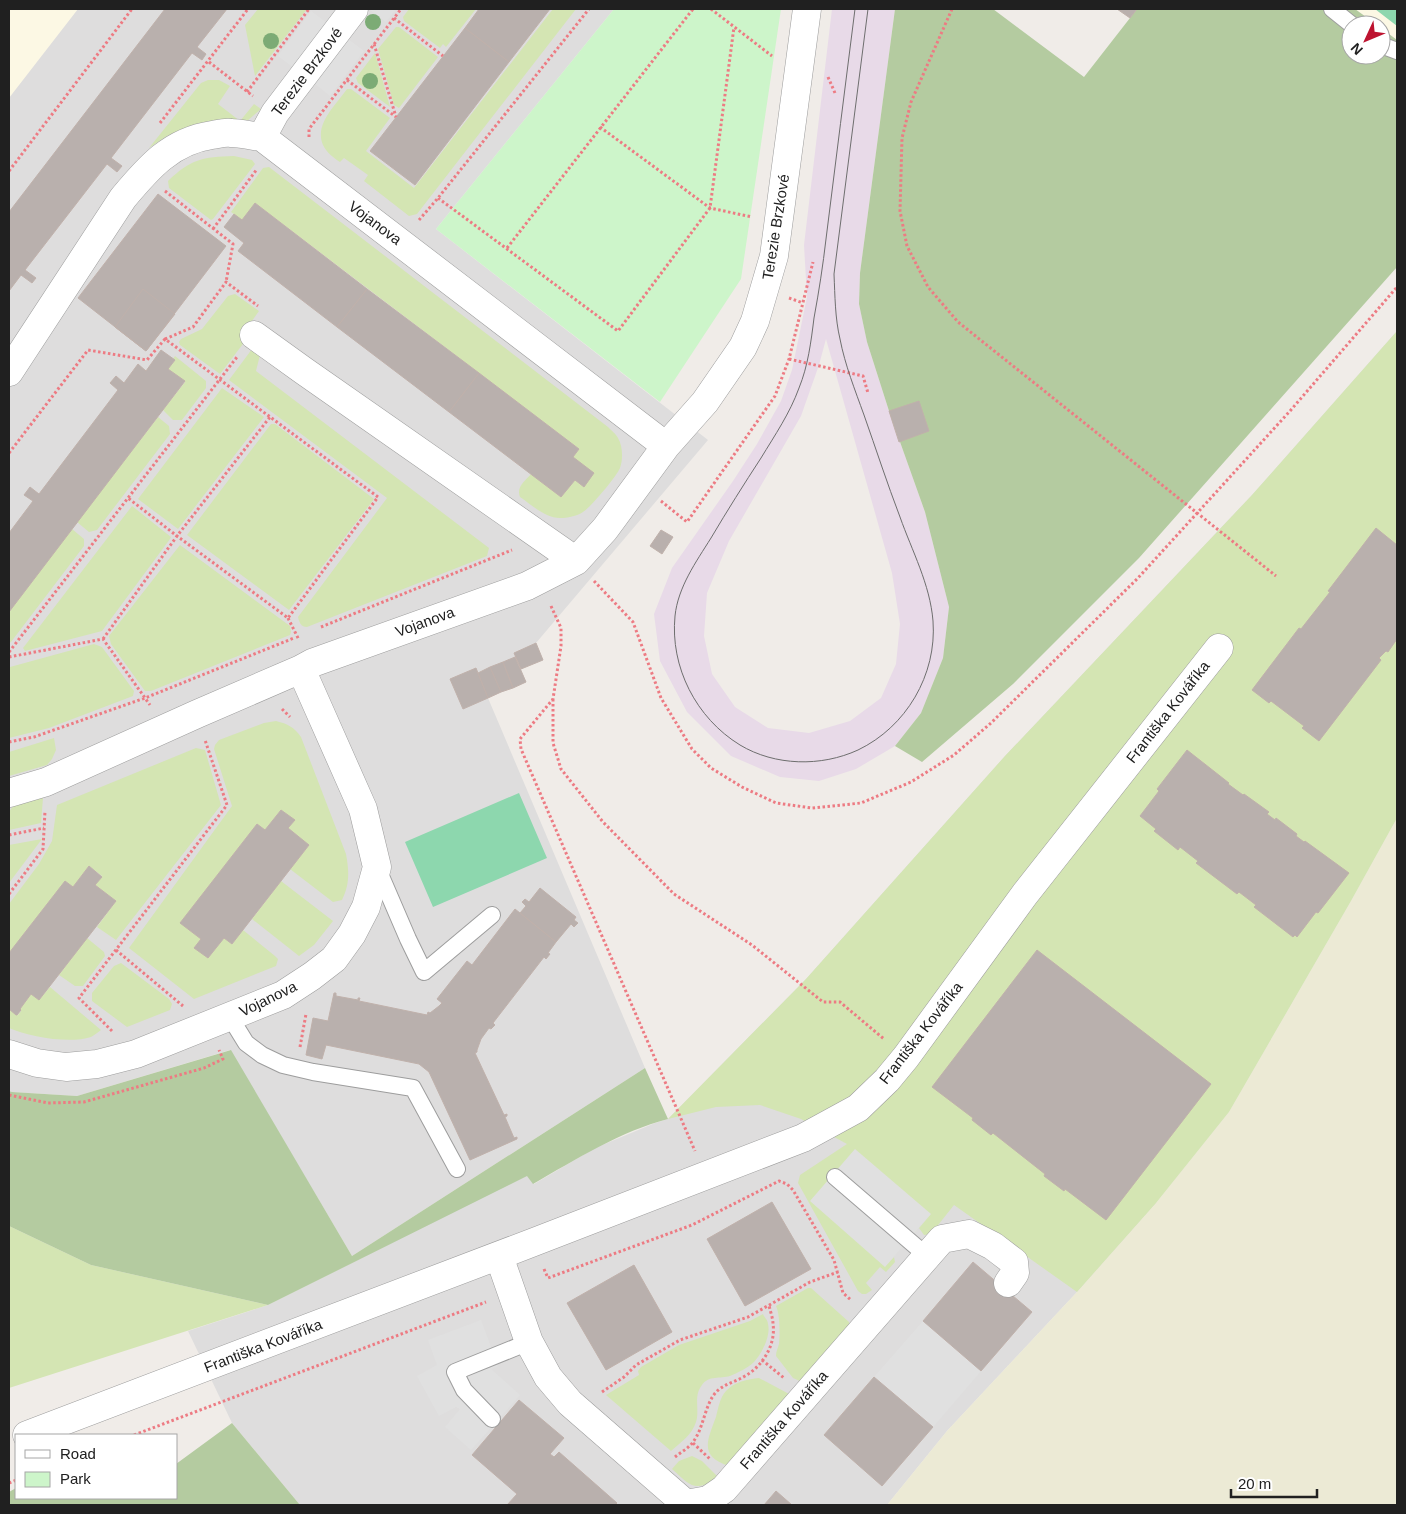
<svg xmlns="http://www.w3.org/2000/svg" width="1406" height="1514" font-family="Helvetica,sans-serif">
  <style>
    .residential { fill: #dedddd }
    .industrial { fill: #e8dae8; fill-rule: evenodd }
    .education { fill: #fcf8e4 }
    .farmland { fill: #ecead5 }
    .grass { fill: #d4e5b3 }
    .forest { fill: #b4cba0 }
    .park { fill: #cdf5ca }
    .pitch { fill: #8dd7ae }
    .parking { fill: #e0e0e0 }
    .building { fill: #b9b0ad; stroke: #c0b1ab }
    .lines { fill: none; stroke-linecap: round; stroke-linejoin: round }
    .service-casing { stroke: #9d9d9d; stroke-width: 18 }
    .minor-casing { stroke: #9d9d9d; stroke-width: 29 }
    .path { stroke: #ed7b83; stroke-width: 3; stroke-dasharray: 2.5 2.5; stroke-linecap: butt }
    .service { stroke: #fff; stroke-width: 16 }
    .minor { stroke: #fff; stroke-width: 28 }
    .tram { stroke: #6e6e6e; stroke-width: 1 }
    .tree { fill: #7cab75 }
    .labels { text-anchor: middle; stroke-width: 4; stroke-linejoin: round; paint-order: stroke }
    .street-label { font-size: 15px; fill: #202020; stroke: #fff }
  </style>
  <rect width="100%" height="100%" fill="#f0ece8"/>
  <path class="residential" d="M9,9H614L436,229L708,440L536,643L543,660L521,669L526,682L488,698L645,1068L352,1256L230,1050L77,1096L12,1092L9,1091Z
    M1397,331V818L1156,1203L1077,1292L947,1431L887,1505H300L232,1423L188,1331L268,1305L527,1175L534,1184L595,1148L655,1123L668,1119L806,979L1005,756L1252,495Z"/>
  <path class="industrial" d="M832,9H895L860,273L859,304L867,342L889,411L925,512L949,607L943,658L921,713L895,746L856,769L819,781L780,777L731,756L687,712L660,661L654,614L672,568L733,481L757,444L781,401L792,370L807,297L804,245ZM826,339L892,573L900,624L896,664L881,698L850,721L809,733L768,728L735,707L712,674L704,636L707,593L729,541L801,416L819,365Z"/>
  <path class="education" d="M9,9H78L9,98Z
    M1355,9H1397V40L1381,28V25H1377Z"/>
  <path class="farmland" d="M1397,818V1505H887L947,1431L1077,1292L1156,1203L1229,1112L1351,901Z"/>
  <path class="grass" d="M258,9H307L255,76L245,25Z
    M409,9H476L446,47L443,44L440,48L404,21L403,17Z
    M553,9H576L417,214L409,216L364,181L368,175L344,158L340,162C334,158 326,152 323,145C314,124 336,105 347,89H351L390,118L366,151L414,188Z
    M396,27H399L438,57L399,108L394,105L378,49Z
    M375,53L390,107L358,83L356,78Z
    M208,80H219L230,86L218,104L240,121L254,104L261,109L246,122L182,130L167,136L149,148L201,83Z
    M234,156L252,160L255,164L213,219L211,220L169,188L168,181C191,159 202,157 234,156Z
    M269,167L608,427C611,430 616,434 618,438C623,446 623,460 620,468C617,476 590,508 583,512C577,516 567,518 560,518C545,518 532,505 520,497C516,487 525,481 531,474L561,497L575,480L584,487L573,457L579,449L255,203L242,220L231,212L263,168Z
    M235,294L259,311L241,336L246,340L220,374L180,345L179,342L181,339L202,329L228,296Z
    M1397,331V818L1351,901L1229,1112L1156,1203L1077,1292L954,1205L931,1234L924,1235L919,1228L931,1214L885,1266L894,1257L895,1262L886,1272L880,1267L866,1283L872,1290L866,1294H862L858,1291L798,1183L800,1175L847,1144L801,1119L760,1105L716,1107L668,1119L806,979L1005,756L1252,495Z
    M255,345L260,355L256,371L489,548L487,556L307,627C301,627 299,622 298,617L387,498L229,380Z
    M175,356L206,381V388L182,420H173L163,410L185,382L168,369L175,360L173,359Z
    M222,388L264,417L178,529L138,499Z
    M158,417L169,426L170,434L97,530L89,532L77,522Z
    M271,424H275L374,499L289,610L187,535Z
    M132,506L171,537L170,539L102,631L25,651L23,648Z
    M72,529L84,539V546L11,642L9,643V612Z
    M180,545L290,626L291,632L290,635L151,691H145L111,644L109,636Z
    M94,644L102,647L134,691L133,696L49,728L9,738V669L10,667Z
    M276,721C288,724 294,727 301,737L346,854C349,870 350,884 342,900L333,902L290,869L309,845L288,828L294,820L281,810L265,830L257,824L181,923L201,939L195,948L208,958L224,938L232,944L243,930L275,956L278,959L276,966L194,999L129,948L232,806L214,749L215,745L219,740L264,723Z
    M54,738L56,750L52,759L47,765L9,776V752Z
    M196,748L205,750L221,805L116,940L97,927L116,901L95,885L102,876L89,866L73,887L65,881L9,953V904L39,864L52,841L57,805Z
    M43,798L41,823L9,830C9,825 8,817 9,813C13,800 33,801 43,798Z
    M42,839L9,883V845Z
    M281,881L333,921L314,945L299,956L252,919Z
    M87,938L104,952L105,956L83,986H75L59,975Z
    M121,963L169,999L172,1004L170,1010L127,1027L92,1001V993L114,966Z
    M50,987L101,1030C98,1032 95,1035 91,1037C70,1044 29,1037 9,1028V1009L18,1015L21,1011L20,1009L31,994L39,1000Z
    M9,1226L91,1265L268,1305L9,1388Z
    M808,1288H811L849,1322V1327L802,1382L793,1378L776,1356C776,1351 778,1348 779,1344C780,1334 780,1314 776,1306Z
    M763,1314C764,1317 768,1320 768,1324C771,1336 762,1353 754,1362C748,1368 737,1373 730,1376C720,1379 709,1375 702,1385C693,1396 700,1410 696,1422C692,1435 681,1442 671,1451L606,1395L639,1375L638,1371L641,1367L679,1345L750,1321Z
    M759,1378L791,1395L729,1466C699,1456 707,1441 716,1417C718,1409 720,1397 726,1391C734,1382 748,1379 759,1378Z
    M692,1456L702,1461L719,1478C694,1492 692,1487 672,1469L679,1461Z"/>
  <path class="forest" d="M895,9H993L1084,77L1137,9H1355L1377,25H1351V55H1381V28L1397,40V267L1139,558L1013,684L922,762L895,746L921,713L943,658L949,607L925,512L889,411L867,342L859,304L860,273Z
    M231,1050L352,1256L645,1068L668,1119C621,1131 575,1160 533,1184L527,1176L268,1305L91,1265L9,1226V1091L12,1092L77,1096Z
    M232,1423L300,1505H9V1492L16,1488V1498H176V1464Z"/>
  <path class="park" d="M614,9H781L741,279L660,402L436,229Z"/>
  <path class="pitch" d="M1375,9H1397V26Z
    M519,793L547,858L433,907L405,842Z"/>
  <path class="parking" d="M371,9H396L386,22L370,10Z
    M311,11L327,23L294,68L278,56Z
    M348,39L364,51L330,96L314,83Z
    M855,1149L931,1214L885,1267L810,1201Z
    M481,1320L498,1366L491,1369L520,1395L471,1450L445,1427L460,1409L456,1407L439,1416L417,1376L437,1365L428,1340Z
    M923,1321L981,1371L933,1427L874,1377Z"/>
  <path class="building" d="M165,9H227L197,47L206,54L202,60L192,53L111,158L122,166L117,172L107,164L25,270L36,278L32,283L21,275L9,291V212Z
    M479,9H550L509,62L465,28Z
    M1117,9H1137L1130,18Z
    M465,28L509,62L415,185L370,151Z
    M158,194L226,246L146,351L78,298Z
    M255,203L367,289L337,327L238,251L244,243L224,227L234,214L242,220Z
    M143,289L175,314L146,351L115,327Z
    M367,289L479,373L449,412L337,327Z
    M161,350L175,360L168,369L185,381L9,612V533L33,501L24,495L30,487L39,494L118,390L110,383L116,376L124,383L138,364L146,371Z
    M479,373L579,449L573,457L594,473L584,487L575,480L561,497L449,412Z
    M919,401L929,431L899,442L889,411Z
    M1376,528L1397,545V639L1388,652L1386,651L1379,658L1381,660L1319,741L1302,728L1304,726L1271,701L1269,703L1252,690L1299,628L1301,629L1330,592L1328,591Z
    M661,530L673,537L662,554L650,546Z
    M536,643L543,660L521,669L514,653Z
    M515,657L526,682L513,688L503,662Z
    M503,662L513,688L501,692L490,667Z
    M490,667L501,692L488,698L478,673Z
    M476,668L488,698L463,709L450,679Z
    M1187,750L1229,783L1228,784L1243,795L1244,794L1269,812L1267,814L1275,820L1276,818L1297,834L1296,836L1304,842L1305,841L1349,873L1318,913L1316,912L1297,937L1295,935L1293,937L1254,907L1256,905L1239,892L1237,894L1196,863L1198,861L1180,847L1178,850L1154,831L1156,829L1140,816L1159,791L1157,789Z
    M281,810L295,820L288,828L309,845L232,944L224,938L208,958L194,948L201,939L180,923L257,824L265,830Z
    M89,866L102,877L95,885L116,901L39,1000L31,994L20,1009L21,1010L17,1015H16L9,1009V953L65,881L73,887Z
    M540,888L576,917L574,920L578,923L574,927L571,924L556,942L520,913L526,906L522,902L525,899L529,902Z
    M515,909L556,942L548,953L550,954L546,959L544,957L493,1023L495,1025L491,1029L489,1028L481,1039L477,1050V1052L475,1053L504,1115L507,1114V1116L505,1117L514,1138L517,1137V1139L470,1160L429,1072L419,1064L326,1045L322,1059L306,1055L313,1018L328,1021L334,993H336V996L358,1000V998H360L359,1001L427,1015L428,1012L430,1013L439,1006L442,1003L437,999L467,961L472,965Z
    M1037,950L1211,1084L1106,1220L1065,1189L1064,1191L1044,1176L1045,1174L993,1133L991,1135L972,1120L973,1118L932,1087Z
    M772,1202L811,1269L745,1306L707,1239Z
    M973,1262L1032,1312L981,1371L923,1321Z
    M634,1265L672,1332L606,1370L567,1303Z
    M874,1377L933,1427L882,1486L824,1435Z
    M519,1400L564,1438L550,1454L554,1457L559,1452L617,1503L615,1505H507L517,1494L472,1455Z
    M776,1491L792,1505H764Z"/>
  <g class="lines">
    <g class="service-casing">
      <path id="service" d="M1332,9L1352,25
        M1381,45L1397,51
        M377,867L408,939L424,972L492,915
        M230,1017L246,1043L262,1055L283,1065L313,1072L413,1088L457,1169
        M835,1177L927,1256
        M492,1419L464,1390L455,1372L529,1342"/>
    </g>
    <g class="minor-casing">
      <path id="minor" d="M262,137L275,113L354,9
        M254,335L304,371L576,561
        M9,372L123,198C148,168 171,141 212,135C218,134 225,132 231,133C241,133 251,136 262,137L666,446
        M9,793L46,782L197,714L301,669L312,663L527,586L576,561L605,529L666,446L705,402L743,347L755,321L774,256L807,9
        M9,1054L37,1063L66,1067L97,1064L136,1054L283,995L312,976L334,959L352,934L366,907L377,867L363,809L301,669
        M499,1256L529,1342L548,1377L570,1403L686,1504L685,1505
        M27,1435L534,1242L803,1138L858,1108L887,1080L906,1057L1025,894L1219,648
        M686,1504L708,1500L724,1489L942,1239L969,1234L993,1246L1014,1262L1015,1273L1008,1283"/>
    </g>
    <path class="path" d="M711,9L772,56
      M952,9L911,102L902,138L900,211L907,246L928,287L958,322L1276,576
      M394,18L443,56
      M374,44L396,117
      M209,62L253,96
      M828,77L835,93
      M347,80L396,117
      M247,92L309,9
      M160,123L248,9
      M600,127L710,208L752,217
      M309,137V129L401,9
      M9,171L132,9
      M165,191L233,244L226,282
      M438,198L618,331L710,208L734,27
      M419,220L438,198L589,9
      M213,229L257,169
      M507,248L693,9
      M789,298L803,303
      M165,339L193,327L226,282L258,306
      M789,359L863,376L868,393
      M9,453L88,350L147,360L165,339L378,497L288,618L177,536L128,498
      M661,501L687,522L775,396L789,359L813,262
      M594,581L633,622L661,698L692,749L711,768L742,787L776,803L812,808L861,803L911,782L954,755L991,723L1138,578L1290,411L1397,287
      M551,606L561,628V646L553,699L520,739L521,749L695,1151
      M288,618L299,640
      M321,627L512,550
      M103,639L177,536L270,417
      M9,652L237,357
      M9,657L103,639L150,705
      M553,699V743L561,769L603,822L674,894L752,945L823,1002H840L884,1039
      M282,709L290,717
      M9,742L34,737L145,698L294,638
      M9,835L44,828
      M9,894L43,849L45,811
      M116,950L183,1006
      M112,1031L79,998L227,805L205,740
      M300,1047L306,1014
      M9,1095L48,1103L84,1102L204,1068L223,1059L219,1050
      M544,1269L548,1278L692,1225L779,1181L787,1184L793,1190L834,1260L843,1293L851,1300
      M762,1360L784,1378
      M602,1392L624,1377L636,1365L680,1340L748,1317L810,1282L838,1272
      M134,1435L486,1302
      M693,1443L711,1460
      M675,1457C681,1452 689,1448 693,1442C703,1429 704,1410 713,1396C721,1384 734,1383 745,1376C763,1366 776,1344 773,1324C773,1318 770,1311 769,1305
      M9,1483L16,1480"/>
    <use href="#service" class="service"/>
    <use href="#minor" class="minor"/>
    <path class="tram" d="M855,9C845,85 836,162 826,239C823,265 819,291 814,318C811,342 808,366 799,388C790,413 775,435 761,458C744,484 727,511 711,538C696,562 678,587 675,616C670,667 696,718 740,745C775,766 821,767 858,750C906,727 937,675 933,621C930,584 912,551 900,517C887,483 876,449 864,415C855,390 845,365 840,339C835,318 835,296 834,274L868,9"/>
  </g>
  <g class="tree">
    <circle cx="373" cy="22" r="8"/>
    <circle cx="271" cy="41" r="8"/>
    <circle cx="370" cy="81" r="8"/>
  </g>
  <g class="labels">
    <g class="street-label">
      <text transform="translate(307 72) rotate(-53)" y="5">Terezie Brzkové</text>
      <text transform="translate(375 223) rotate(37)" y="5">Vojanova</text>
      <text transform="translate(776 227) rotate(-81)" y="5">Terezie Brzkové</text>
      <text transform="translate(425 622) rotate(-20)" y="5">Vojanova</text>
      <text transform="translate(1168 712) rotate(-52)" y="5">Františka Kováříka</text>
      <text transform="translate(268 999) rotate(-26)" y="5">Vojanova</text>
      <text transform="translate(921 1033) rotate(-52)" y="5">Františka Kováříka</text>
      <text transform="translate(263 1346) rotate(-21)" y="5">Františka Kováříka</text>
      <text transform="translate(784 1420) rotate(-49)" y="5">Františka Kováříka</text>
    </g>
  </g>
  <rect width="1406" height="1514" fill="none" stroke="#202020" stroke-width="20"/>
  <rect x="15" y="1434" width="162" height="65" fill="#ffffff" stroke="#a6a6a6"/>
  <rect x="25" y="1450" width="25" height="8" fill="#ffffff" stroke="#a6a6a6"/>
  <text x="60" y="1459" font-size="15" fill="#202020">Road</text>
  <rect x="25" y="1472" width="25" height="15" fill="#cdf5ca" stroke="#a6a6a6"/>
  <text x="60" y="1484" font-size="15" fill="#202020">Park</text>
  <g transform="translate(1366 40) rotate(226)"><circle r="24" fill="#ffffff" stroke="#a6a6a6"/>
  <path d="M0-4L9 19L0 12L-9 19Z" fill="#bd1330"/>
  <text y="-8" font-size="14" font-weight="bold" text-anchor="middle" fill="#202020">N</text>
  </g>
  <path d="M1231 1489v8h86v-8" fill="none" stroke="#202020" stroke-width="2.5"/>
  <text x="1238" y="1489" font-size="15" fill="#202020" stroke="#ffffff" stroke-width="4" paint-order="stroke">20 m</text>
</svg>
